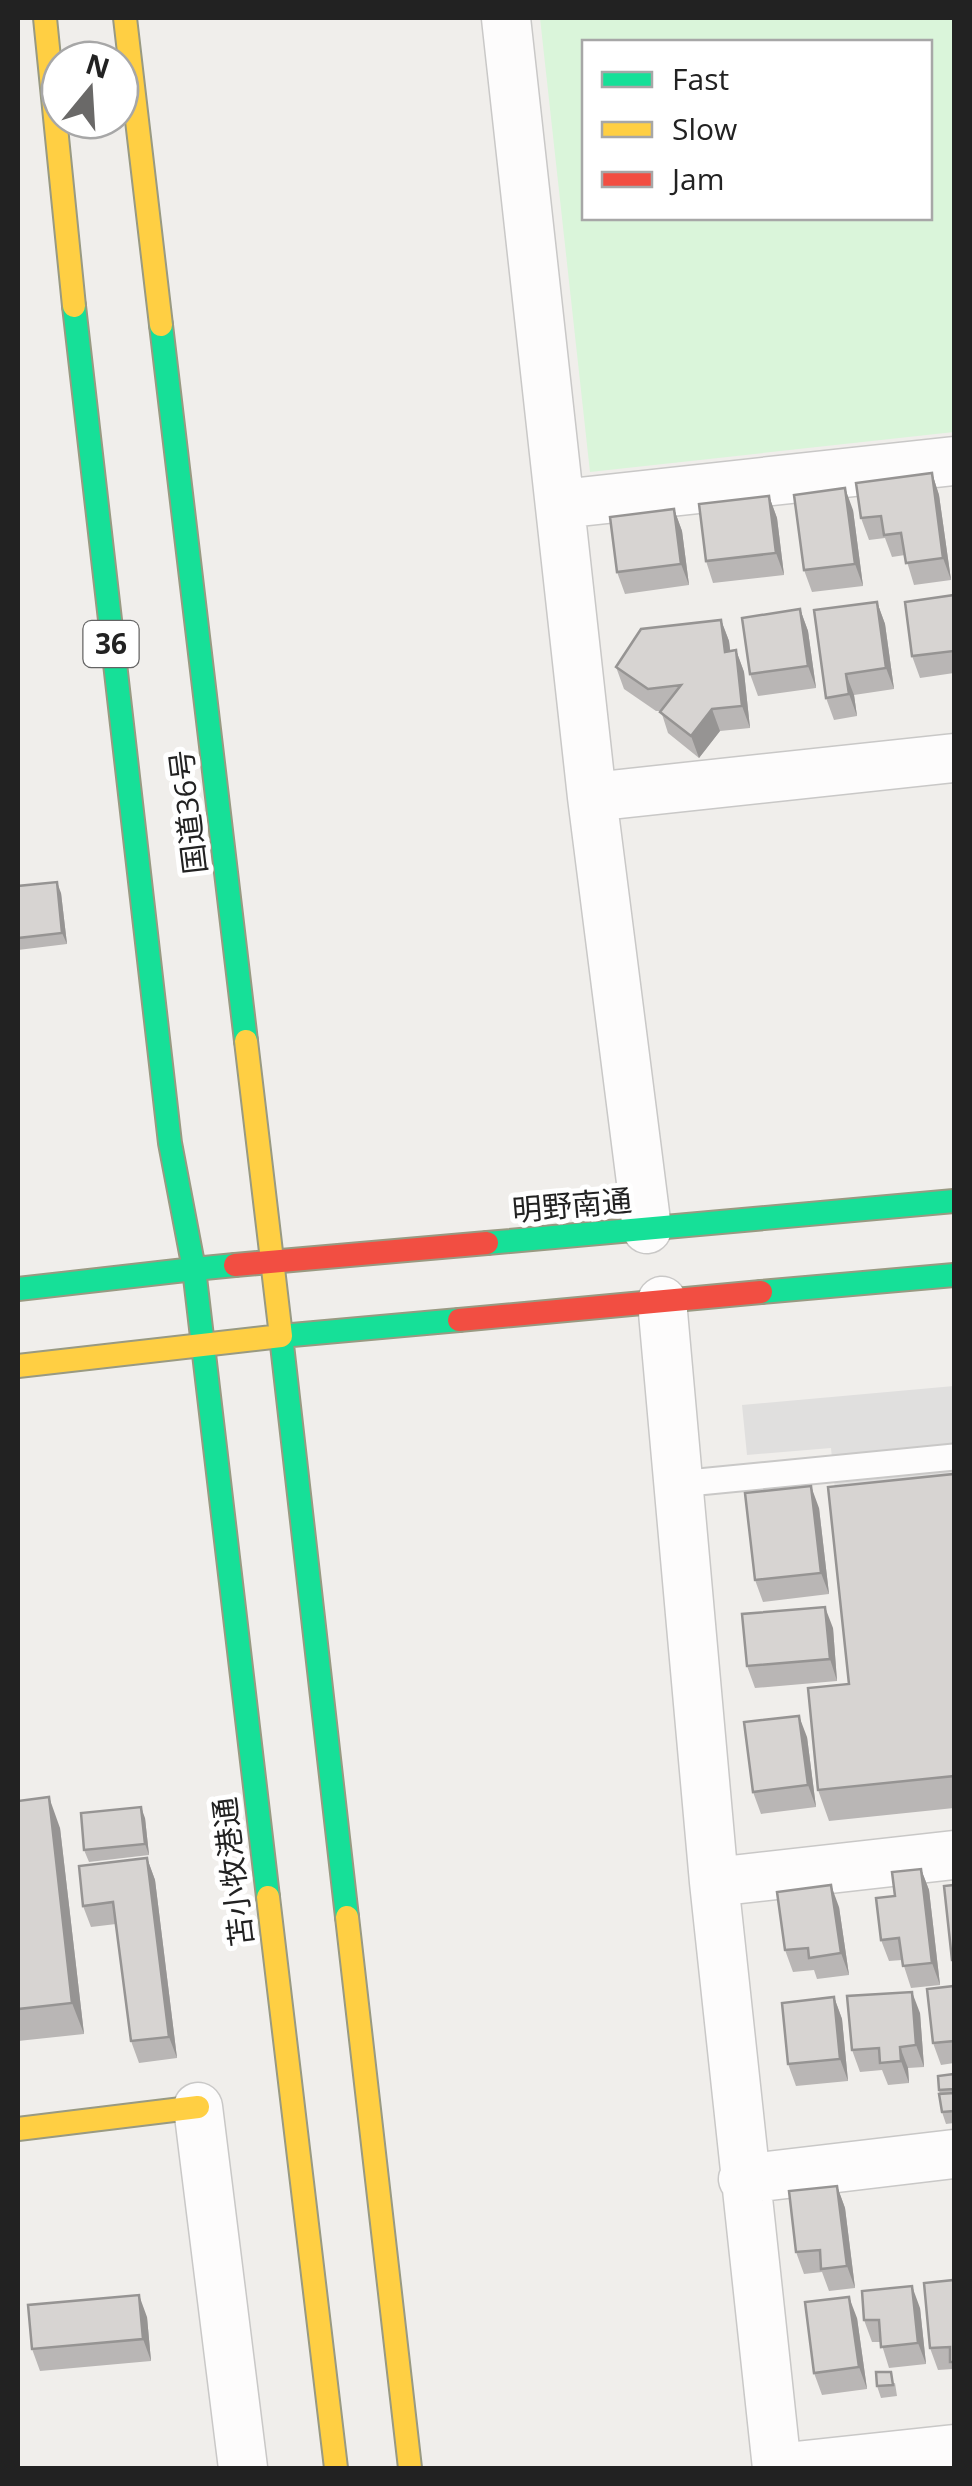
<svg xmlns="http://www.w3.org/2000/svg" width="972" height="2486" font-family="'Open Sans','Noto Sans JP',sans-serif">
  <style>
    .park { fill: #daf5da; fill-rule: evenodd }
    .parking { fill: #e0dfde }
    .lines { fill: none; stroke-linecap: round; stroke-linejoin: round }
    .lane-casing { stroke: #c9c8c7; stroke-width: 29 }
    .street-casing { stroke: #c9c8c7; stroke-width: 51 }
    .fast-casing { stroke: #999a82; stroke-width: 26 }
    .slow-casing { stroke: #999a82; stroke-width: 26 }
    .jam-casing { stroke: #999a82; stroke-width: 26 }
    .lane { stroke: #fdfcfc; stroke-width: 25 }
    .street { stroke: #fdfcfc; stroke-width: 48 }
    .fast { stroke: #16e098; stroke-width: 22 }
    .slow { stroke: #ffcf43; stroke-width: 22 }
    .jam { stroke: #f24e42; stroke-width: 22 }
    .wall { fill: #b9b6b5 }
    .shaded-wall { fill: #969493 }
    .building { fill: #d7d4d2; stroke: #969493; stroke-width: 2.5 }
    .labels { text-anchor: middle; stroke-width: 10; stroke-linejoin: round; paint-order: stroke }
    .shield { fill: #fff; stroke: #646464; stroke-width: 2.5 }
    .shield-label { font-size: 28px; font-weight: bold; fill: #222 }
    .street-label { font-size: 30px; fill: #222; stroke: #fff }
  </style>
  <rect width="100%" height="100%" fill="#f0eeeb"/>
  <path class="park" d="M540,18H954V432L590,472ZM584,42H930V218H584Z"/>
  <path class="parking" d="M954,1386V1491L836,1501L831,1448L747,1455L742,1405Z"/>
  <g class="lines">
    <g class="lane-casing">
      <path id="lane" d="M678,1484L954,1457"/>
    </g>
    <g class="street-casing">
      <path id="street" d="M506,18L592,797L647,1229
        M561,504L954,461
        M592,797L954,758
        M662,1301L714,1882L777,2468
        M714,1882L954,1855
        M198,2107L243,2468
        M743,2179L954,2154
        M777,2468L954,2449"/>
    </g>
    <g class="fast-casing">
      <path id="fast" d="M161,325L246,1041
        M487,1243L954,1201
        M235,1265L194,1269L268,1897
        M18,1289L194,1269L170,1143L74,306
        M761,1292L954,1275
        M347,1917L281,1336L459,1320"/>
    </g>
    <g class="slow-casing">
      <path id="slow" d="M45,18L74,306
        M125,18L161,325
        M18,1366L281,1336L246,1041
        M268,1897L336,2468
        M347,1917L410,2468
        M18,2129L198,2107"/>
    </g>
    <g class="jam-casing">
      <path id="jam" d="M235,1265L487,1243
        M459,1320L761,1292"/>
    </g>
    <use href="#lane" class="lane"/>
    <use href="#street" class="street"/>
    <use href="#fast" class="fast"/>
    <use href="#slow" class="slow"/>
    <use href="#jam" class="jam"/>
  </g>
  <path class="wall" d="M932,473L939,495L951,580L914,585L905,555L892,557L885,538L869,540L861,518Z
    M769,496L777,518L784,575L713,583L706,561Z
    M674,509L682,531L689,585L625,594L617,572Z
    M853,510L863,586L812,592L804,570Z
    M954,595V673L920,678L912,656Z
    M877,602L885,624L894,689L854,695L857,716L834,720L826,698Z
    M800,609L808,631L816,688L758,696L750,674Z
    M721,620L729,641L730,651L736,650L744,672L750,728L720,731L699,758L668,733L661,711H656L624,689L616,667Z
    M18,886L61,893L67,944L18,950Z
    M954,1474V1808L829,1821L818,1790L849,1684Z
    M819,1508L829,1594L763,1602L755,1580Z
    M833,1628L837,1681L755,1688L747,1666Z
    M807,1737L816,1807L761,1814L753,1792Z
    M18,1801L60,1828L84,2034L18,2041Z
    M145,1818L149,1855L89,1862L84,1850Z
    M147,1858L155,1880L177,2058L139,2063L131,2041L116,1924L91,1927L83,1906Z
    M921,1869L929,1890L940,1985L911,1988L902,1960L889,1961L881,1940L895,1896Z
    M839,1907L849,1975L817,1979L814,1970L793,1972L785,1950Z
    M954,1986V2063L941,2065L933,2043Z
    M834,1997L842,2019L848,2081L796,2086L788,2064Z
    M920,2013L924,2067L908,2068L909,2083L888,2085L882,2070L860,2072L852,2050Z
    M954,2074V2123L946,2124L942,2112L939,2090Z
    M837,2186L845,2208L855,2288L829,2291L822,2272L804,2274L796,2252Z
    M954,2280V2373L953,2369L938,2370L930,2348Z
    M920,2308L926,2364L889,2368L881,2342H872L864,2320Z
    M147,2317L151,2361L40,2371L32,2349Z
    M857,2318L867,2389L822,2395L814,2373Z
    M895,2383L897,2396L881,2398L877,2386Z"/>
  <path class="shaded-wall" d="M932,473L939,495L951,580L943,558Z
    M845,488L853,510L863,586L855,564Z
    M769,496L777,518L784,575L776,553Z
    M674,509L682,531L689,585L681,564Z
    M877,602L885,624L894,689L886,668Z
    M800,609L808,631L816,688L808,666Z
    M721,620L729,641L733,673L725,652Z
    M736,650L744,672L750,728L742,706Z
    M846,674L854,695L857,716L849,694Z
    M712,709L720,731L699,758L691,736Z
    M57,882L61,893L67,944L62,933Z
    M811,1486L819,1508L829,1594L821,1573Z
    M825,1607L833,1628L837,1681L830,1659Z
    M799,1716L807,1737L816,1807L808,1785Z
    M49,1797L60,1828L84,2034L72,2003Z
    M141,1807L145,1818L149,1855L145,1844Z
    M147,1858L155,1880L177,2058L169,2037Z
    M921,1869L929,1890L940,1985L932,1963Z
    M831,1885L839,1907L849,1975L841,1953Z
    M912,1992L920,2013L924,2067L916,2045Z
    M834,1997L842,2019L848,2081L840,2059Z
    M900,2047L908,2068L909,2083L901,2061Z
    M837,2186L845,2208L855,2288L847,2266Z
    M912,2286L920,2308L926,2364L918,2343Z
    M139,2295L147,2317L151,2361L143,2339Z
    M849,2297L857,2318L867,2389L859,2367Z"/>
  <path class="building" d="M932,473L943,558L906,563L901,533L884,535L881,516L861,518L856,483Z
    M845,488L855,564L804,570L794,495Z
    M769,496L776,553L706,561L699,504Z
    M674,509L681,564L617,572L610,517Z
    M954,595V651L912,656L905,602Z
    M877,602L886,668L846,674L849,694L826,698L814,610Z
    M800,609L808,666L750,674L742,618Z
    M721,620L725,652L736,650L742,706L712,709L691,736L660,712L681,685L648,689L616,667L641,629Z
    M57,882L62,933L18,938V886Z
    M954,1474V1776L818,1790L808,1688L849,1684L828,1487Z
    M811,1486L821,1573L755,1580L745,1493Z
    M825,1607L830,1659L747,1666L742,1614Z
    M799,1716L808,1785L753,1792L744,1722Z
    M49,1797L72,2003L18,2009V1801Z
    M141,1807L145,1844L84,1850L81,1813Z
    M147,1858L169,2037L131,2041L113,1902L83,1906L79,1866Z
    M921,1869L932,1963L903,1966L899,1938L881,1940L876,1898L895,1896L892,1872Z
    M831,1885L841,1953L809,1958L808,1948L785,1950L777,1892Z
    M954,1885V1960H952L944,1886Z
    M954,1986V2041L933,2043L927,1989Z
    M912,1992L916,2045L900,2047L901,2061L880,2063L879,2048L852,2050L847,1996Z
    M834,1997L840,2059L788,2064L782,2003Z
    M954,2074V2089L939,2090L938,2076Z
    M954,2093V2111L942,2112L939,2094Z
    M837,2186L847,2266L821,2269L820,2250L796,2252L789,2191Z
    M954,2280V2362H950V2347L930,2348L924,2283Z
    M912,2286L918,2343L881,2347L879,2320H864L862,2291Z
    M139,2295L143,2339L32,2349L28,2305Z
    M849,2297L859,2367L814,2373L805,2302Z
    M876,2372H891L893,2385L877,2386Z"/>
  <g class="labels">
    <rect class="shield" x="83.5" y="621" width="55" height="46" rx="8"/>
    <g class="shield-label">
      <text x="111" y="654">36</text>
    </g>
    <g class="street-label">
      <text transform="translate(189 812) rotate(-97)" y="10">国道36号</text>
      <text transform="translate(572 1206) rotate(-5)" y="10">明野南通</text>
      <text transform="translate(234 1872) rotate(-97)" y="10">苫小牧港通</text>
    </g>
  </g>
  <rect width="972" height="2486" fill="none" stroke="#222222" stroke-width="40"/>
  <rect x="582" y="40" width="350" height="180" fill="#ffffff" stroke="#a7a7a7" stroke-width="2.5"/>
  <rect x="602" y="72" width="50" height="15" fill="#16e098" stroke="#a7a7a7" stroke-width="2.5"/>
  <text x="672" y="90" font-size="30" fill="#222222">Fast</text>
  <rect x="602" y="122" width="50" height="15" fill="#ffcf43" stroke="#a7a7a7" stroke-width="2.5"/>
  <text x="672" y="140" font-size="30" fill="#222222">Slow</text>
  <rect x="602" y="172" width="50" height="15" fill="#f24e42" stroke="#a7a7a7" stroke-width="2.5"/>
  <text x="672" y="190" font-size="30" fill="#222222">Jam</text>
  <g transform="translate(90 90) rotate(18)"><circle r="48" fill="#ffffff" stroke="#a7a7a7" stroke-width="2.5"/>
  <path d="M0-8L18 38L0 25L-18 38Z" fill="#6a6968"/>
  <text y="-15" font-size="28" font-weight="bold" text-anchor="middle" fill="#222222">N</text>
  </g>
</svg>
